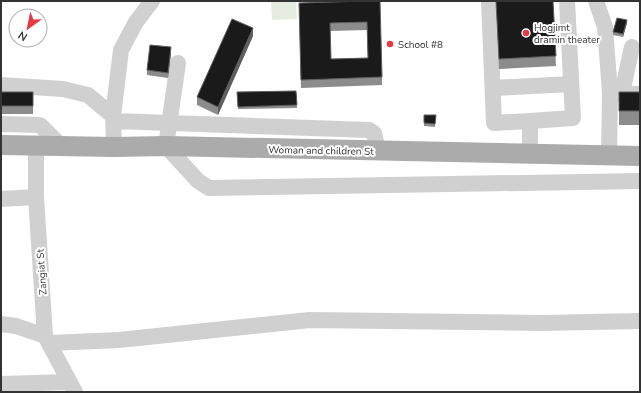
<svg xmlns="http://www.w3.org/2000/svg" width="641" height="393" font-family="'Nunito Sans',sans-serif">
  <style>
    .green { fill: #e6ecdf }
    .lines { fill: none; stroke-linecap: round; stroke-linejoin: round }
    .minor { stroke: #d0d0d0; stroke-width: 16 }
    .major { stroke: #ababab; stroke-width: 20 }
    .wall { fill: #8c8c8c; fill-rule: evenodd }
    .shaded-wall { fill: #5f5f5f }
    .building { fill: #1a1a1a; stroke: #5f5f5f; fill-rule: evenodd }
    .poi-dot { fill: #e63946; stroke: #fff; stroke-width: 1.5 }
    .labels { text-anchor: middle; stroke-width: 4; stroke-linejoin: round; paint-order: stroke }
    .poi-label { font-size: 10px; fill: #333; stroke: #fff; text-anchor: start }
    .street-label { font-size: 10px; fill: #333; stroke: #fff }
  </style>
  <rect width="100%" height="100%" fill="#fff"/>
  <path class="green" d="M271,1H296L297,19L272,20Z"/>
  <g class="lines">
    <path class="minor" d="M489,1L494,123L530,121V154
      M596,1L605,27L610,93
      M178,63L166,146L198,181L209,188L640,181
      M1,85L63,89L88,95L113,116
      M493,88L571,84
      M622,93L632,47
      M114,121L369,130L374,133L378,151
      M530,121L573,118L567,1
      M1,124L40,125L60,145
      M36,145V197L45,336L75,392
      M114,147L113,116L121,50L136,22L152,1
      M609,156L610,93L640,94
      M1,199L36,197
      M1,324L16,326L45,336
      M49,343L119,340L310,320L543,323L640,321
      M1,384L69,382"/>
    <path class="major" d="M1,145L114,147L166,146L640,156"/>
  </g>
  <path class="wall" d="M367,1L382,77V85L301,88L299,11ZM367,30L368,58L331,59L330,31Z
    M496,1H553L556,66L499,69Z
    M627,23L623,37L613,35V32Z
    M253,36L218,115L197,105V97Z
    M171,53L168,78L147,75V70Z
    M296,91L297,108L238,109L237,92Z
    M1,92H33V114H1Z
    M619,92H640V125H619Z
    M424,115H436L435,127L424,126Z"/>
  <path class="shaded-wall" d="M627,20V23L623,37V34Z
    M253,28V36L218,115V107Z
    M171,47V53L168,78V73Z"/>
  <path class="building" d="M367,1H380L382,77L301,80L299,3ZM367,22L368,58L331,59L330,23Z
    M496,1H553L556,56L499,59Z
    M617,18L627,20L623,34L613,32Z
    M232,19L253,28L218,107L197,97Z
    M150,45L171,47L168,73L147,70Z
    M296,91L297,105L238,107L237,92Z
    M1,92H33V106H1Z
    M619,92H640V111H619Z
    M424,115H436L435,124L424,123Z"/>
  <g class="poi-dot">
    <circle cx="526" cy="33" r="4"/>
    <circle cx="390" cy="44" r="4"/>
  </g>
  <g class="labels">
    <g class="poi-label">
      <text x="534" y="31">Hogjimt<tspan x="534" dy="12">dramin theater</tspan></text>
      <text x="398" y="48">School #8</text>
    </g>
    <g class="street-label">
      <text transform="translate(321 150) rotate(1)" y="4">Woman and children St</text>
      <text transform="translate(41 272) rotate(-94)" y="4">Zangiat St</text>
    </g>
  </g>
  <rect width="641" height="393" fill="none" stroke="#333333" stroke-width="4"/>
  <g transform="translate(28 28) rotate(213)"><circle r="19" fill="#ffffff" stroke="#adadad"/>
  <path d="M0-3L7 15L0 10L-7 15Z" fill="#e63946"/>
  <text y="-6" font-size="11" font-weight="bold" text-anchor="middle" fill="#333333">N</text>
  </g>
</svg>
